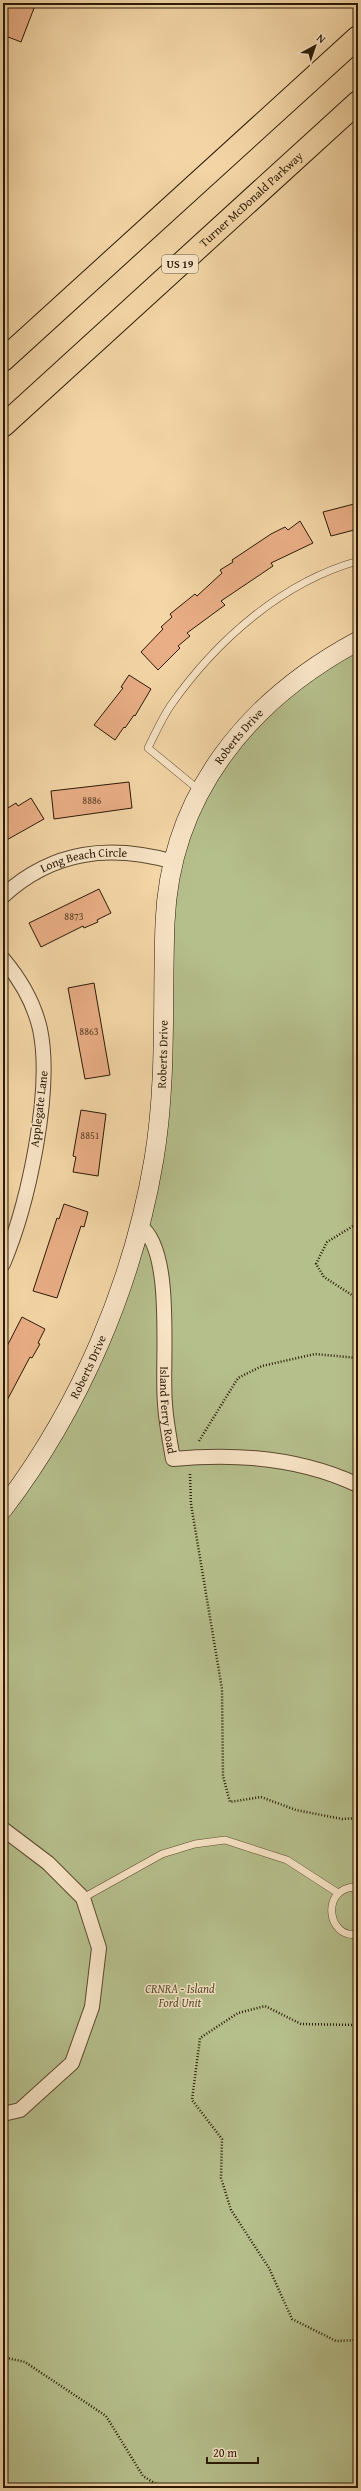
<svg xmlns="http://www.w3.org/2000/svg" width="361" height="2491" font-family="'Gentium Book Plus',serif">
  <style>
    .green { fill: #b5bf8c; stroke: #706c49 }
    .building { fill: #eaae86; stroke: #2a1a06 }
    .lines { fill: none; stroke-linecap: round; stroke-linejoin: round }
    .lane-casing { stroke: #5c492e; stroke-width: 8 }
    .street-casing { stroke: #5c492e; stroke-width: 16 }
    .secondary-casing { stroke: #2a1a06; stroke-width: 20 }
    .highway-casing { stroke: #2a1a06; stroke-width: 24 }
    .path { stroke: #2a1a06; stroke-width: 2.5; stroke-dasharray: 1 2; stroke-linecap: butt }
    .lane { stroke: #f8e4c6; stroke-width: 7 }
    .street { stroke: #f8e4c6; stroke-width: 14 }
    .secondary { stroke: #f8e4c6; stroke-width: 19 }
    .highway { stroke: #f4d6a7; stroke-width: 22 }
    .labels { text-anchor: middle; stroke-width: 3; stroke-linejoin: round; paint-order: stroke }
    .number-label { font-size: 10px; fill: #5a3f26 }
    .shield { fill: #f8e4c6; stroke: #685740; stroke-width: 1 }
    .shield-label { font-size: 11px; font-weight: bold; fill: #2a1a06 }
    .street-label { font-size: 12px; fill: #2a1a06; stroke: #f8e4c6 }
    .park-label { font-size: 12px; font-style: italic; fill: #544c2e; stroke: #f8e4c6 }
  </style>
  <rect width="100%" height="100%" fill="#f4d6a7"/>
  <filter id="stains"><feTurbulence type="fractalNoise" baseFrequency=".005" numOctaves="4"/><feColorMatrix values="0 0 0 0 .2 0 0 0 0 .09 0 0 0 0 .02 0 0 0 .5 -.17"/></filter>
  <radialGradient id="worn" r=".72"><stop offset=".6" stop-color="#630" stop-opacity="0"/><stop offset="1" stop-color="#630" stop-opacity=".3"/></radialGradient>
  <path class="green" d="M358,642V2488H3V1504L104,1329L149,1186L178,845L240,734Z"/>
  <path class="building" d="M3,3H36L21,42L3,35Z
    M358,503V529L331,536L323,512Z
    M300,521L313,543L271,563L273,566L221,601L225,605L187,633L190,636L178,646L180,648L158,670L141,652L163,629L161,627L172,617L170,614L195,594L197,596L222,573L220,570L233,562L232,560L271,534L285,527L288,530Z
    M129,675L151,689L135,716L134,715L125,728L124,727L115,740L94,725L123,688L121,687Z
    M129,782L132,808L54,819L51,791Z
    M31,798L44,819L3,842V811L16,803L18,806Z
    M99,889L111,913L97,920L98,922L84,928L83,926L41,947L29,923Z
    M94,983L110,1075L85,1079L68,988Z
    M81,1110L106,1114L98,1176L73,1172L76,1157L73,1156Z
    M64,1204L88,1212L84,1227L81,1226L57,1298L33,1291L57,1218L59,1219Z
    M22,1317L45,1329L38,1343L40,1344L32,1358L30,1357L3,1408V1354Z"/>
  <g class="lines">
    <g class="lane-casing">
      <path id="lane" d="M199,790L148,748C155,734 162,718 171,705C216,641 282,582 358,561
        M358,1887C320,1885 326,1940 358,1934
        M83,1898L162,1854L195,1844L225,1840L287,1860L338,1893"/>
    </g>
    <g class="street-casing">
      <g id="street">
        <path id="s1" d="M3,896C53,850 110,844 174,862"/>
        <path d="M3,959C20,979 34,1003 40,1029C53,1091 28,1205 3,1264"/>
        <path id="s2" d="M140,1226C175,1250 161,1364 165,1404C166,1422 170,1441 173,1459C235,1453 301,1458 358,1485"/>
        <path d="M3,1829L48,1863L83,1898L99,1948L92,2007L72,2063L20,2110L3,2114"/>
      </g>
    </g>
    <g class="secondary-casing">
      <g id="secondary">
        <path id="s3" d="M3,1509C80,1408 133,1284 154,1159C167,1081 162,1003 165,923C170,795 248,700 358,641"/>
      </g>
    </g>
    <g class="highway-casing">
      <g id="highway">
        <path d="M3,360L358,37"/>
        <path id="s4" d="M3,426L358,102"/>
      </g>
    </g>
    <path class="path" d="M358,1223L327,1242L316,1264L324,1277L358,1299
      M199,1441L238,1378L262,1366L315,1354L358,1358
      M190,1474L191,1504L222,1689L223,1776L230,1802L261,1797L296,1810L342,1819L358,1818
      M358,2025L301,2024L265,2006L238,2013L200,2038L192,2100L222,2139L221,2178L231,2210L269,2268L292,2319L336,2341L358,2340
      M3,2357L25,2362L106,2416L143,2476L162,2488"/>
    <use href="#lane" class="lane"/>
    <use href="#street" class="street"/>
    <use href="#secondary" class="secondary"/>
    <use href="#highway" class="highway"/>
  </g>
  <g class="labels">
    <g class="number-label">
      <text x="92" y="804">8886</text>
      <text x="74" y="920">8873</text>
      <text x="89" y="1035">8863</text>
      <text x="90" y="1139">8851</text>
    </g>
    <rect class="shield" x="162" y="255" width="36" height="18" rx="3"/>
    <g class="shield-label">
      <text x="180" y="268">US 19</text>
    </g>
    <g class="street-label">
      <text dy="4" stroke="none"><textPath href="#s4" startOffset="336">Turner McDonald Parkway</textPath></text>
      <text dy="4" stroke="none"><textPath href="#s3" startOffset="826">Roberts Drive</textPath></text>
      <text dy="4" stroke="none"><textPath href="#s1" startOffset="91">Long Beach Circle</textPath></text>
      <text dy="4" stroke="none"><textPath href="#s3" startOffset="490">Roberts Drive</textPath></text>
      <text transform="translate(39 1109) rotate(-83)" y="4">Applegate Lane</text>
      <text dy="4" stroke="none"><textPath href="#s3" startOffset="166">Roberts Drive</textPath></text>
      <text dy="4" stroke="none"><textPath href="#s2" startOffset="190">Island Ferry Road</textPath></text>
    </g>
    <g class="park-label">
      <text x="180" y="1993">CRNRA - Island<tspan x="180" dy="14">Ford Unit</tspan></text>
    </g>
  </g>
  <rect width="361" height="2491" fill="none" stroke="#f4d6a7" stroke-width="16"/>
  <rect x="4" y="4" width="353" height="2483" fill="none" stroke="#2a1a06" stroke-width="2"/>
  <rect x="8" y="8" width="345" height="2475" fill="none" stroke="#2a1a06"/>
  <g transform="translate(315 46) rotate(40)" stroke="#f8e4c6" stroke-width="3" paint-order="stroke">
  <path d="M0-3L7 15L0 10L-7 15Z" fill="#2a1a06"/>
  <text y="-6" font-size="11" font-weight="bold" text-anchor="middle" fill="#2a1a06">N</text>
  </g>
  <path d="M207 2457v6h51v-6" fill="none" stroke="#2a1a06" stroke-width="2"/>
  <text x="213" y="2457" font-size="12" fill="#2a1a06" stroke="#f8e4c6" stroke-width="3" paint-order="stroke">20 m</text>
  <rect width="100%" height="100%" filter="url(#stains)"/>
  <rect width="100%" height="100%" fill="url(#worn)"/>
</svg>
